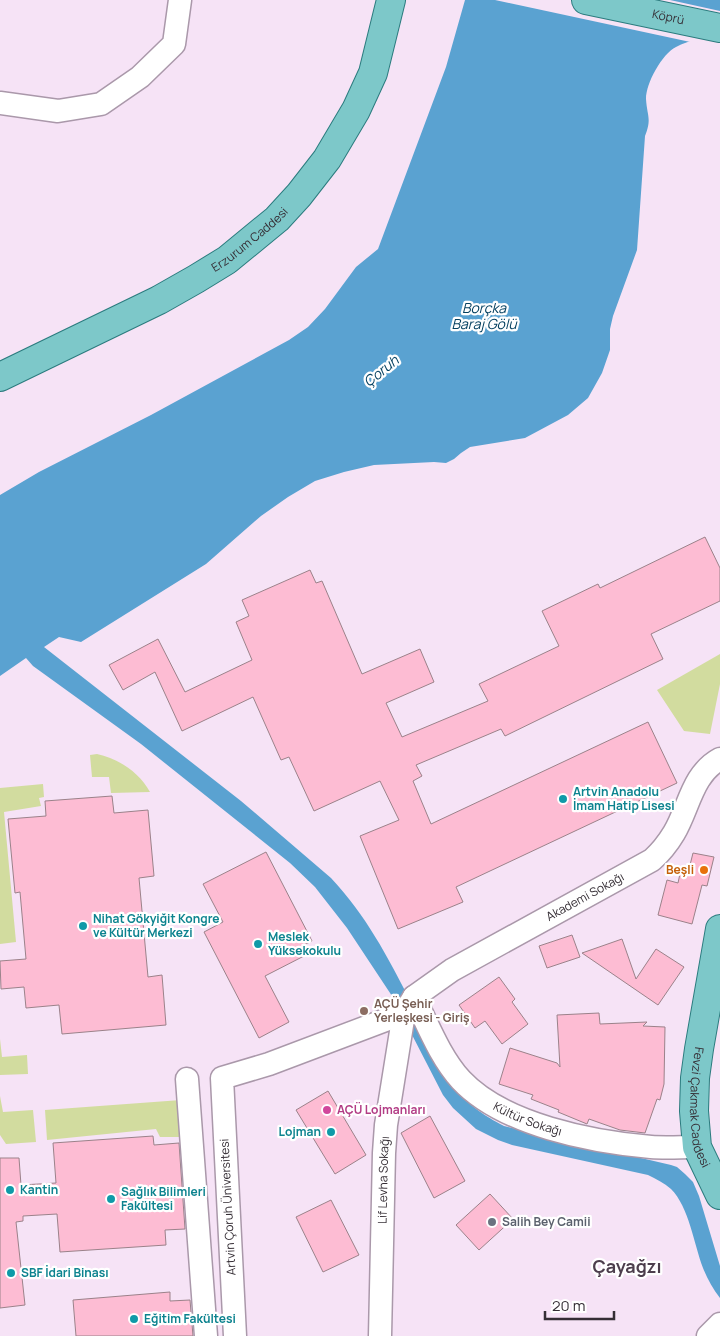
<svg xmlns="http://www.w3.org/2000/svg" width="720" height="1336" font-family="Manrope,sans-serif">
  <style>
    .green { fill: #d2dc9f }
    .water { fill: #5aa2d1 }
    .pier { fill: #f6e3f6 }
    .building { fill: #fdbcd3; stroke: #9b828a }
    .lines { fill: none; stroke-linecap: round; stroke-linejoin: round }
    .minor-casing { stroke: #aa98aa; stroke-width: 25 }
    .major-casing { stroke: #2b7b7e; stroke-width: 30 }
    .minor { stroke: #fff; stroke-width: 22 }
    .major { stroke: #7dc8c9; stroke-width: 28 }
    .culture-dot { fill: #0f9aa8; stroke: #fff; stroke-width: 2 }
    .food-dot { fill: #e8710a; stroke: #fff; stroke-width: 2 }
    .education-dot { fill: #8d6e63; stroke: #fff; stroke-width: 2 }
    .hotel-dot { fill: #d1479c; stroke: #fff; stroke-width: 2 }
    .worship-dot { fill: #6b7280; stroke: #fff; stroke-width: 2 }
    .labels { text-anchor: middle; stroke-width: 4.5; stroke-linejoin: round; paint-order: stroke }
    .street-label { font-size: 12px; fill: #352e35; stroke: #fff }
    .culture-label { font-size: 12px; font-weight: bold; fill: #0d838f; stroke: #fff; text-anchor: start }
    .food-label { font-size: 12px; font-weight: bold; fill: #c56008; stroke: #fff; text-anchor: end }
    .education-label { font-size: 12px; font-weight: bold; fill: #785e54; stroke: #fff; text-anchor: start }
    .hotel-label { font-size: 12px; font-weight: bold; fill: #b23c85; stroke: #fff; text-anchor: start }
    .worship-label { font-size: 12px; font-weight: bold; fill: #5b616d; stroke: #fff; text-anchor: start }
    .water-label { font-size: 14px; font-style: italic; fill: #044060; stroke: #fff }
    .district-label { font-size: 18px; font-weight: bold; fill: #4d3e4d; stroke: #fff }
  </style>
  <rect width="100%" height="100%" fill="#f6e3f6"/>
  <path class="green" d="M720,654V684L710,734L684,731L657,690Z
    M97,754C119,759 139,772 150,792L111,793L109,777H92L90,755Z
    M43,784L44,797L39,798L41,806L4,812L16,942L0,944V788Z
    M0,1039L2,1057L27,1055L28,1074L0,1075Z
    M0,1096L3,1112L33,1110L36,1142L6,1144L0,1135Z
    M181,1100L183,1137H160L156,1129L47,1140L45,1110Z"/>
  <path class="water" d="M465,0H720V32C706,37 689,40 676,47C662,54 646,83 646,99C647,116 652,118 645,136L637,250L613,316L610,329V350L602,373L588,398L568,415L525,438L470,447L461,453L454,459L446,463L434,462L374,465L344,472L315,481L288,497L261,516L206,564L81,642L59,637L44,647L241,801L331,878C367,917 386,954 410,1000C426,1031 441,1061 457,1092C474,1108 483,1115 504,1126L671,1165L677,1167L685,1174L693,1182L699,1196L720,1266V1298C713,1289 707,1278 703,1268C694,1244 689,1207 671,1189C664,1183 656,1179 648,1175L512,1145L498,1140L476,1129L453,1108L443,1095L392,996L347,928L315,887L290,863L141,744L33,666L26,658L0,676V495L39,472L151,415L289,340L308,327L325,309L356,267L378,249L446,67Z"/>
  <path class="pier" d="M495,0H670L720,11V35L695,43Z"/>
  <path class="building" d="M705,537L720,568V601L651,634L663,659L505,736L501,729L416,765L422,776L413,781L431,824L648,722L677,783L456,887L463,902L398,929L360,836L399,820L380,781L314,811L289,757L281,760L253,697L182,731L155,672L123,690L109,665L158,639L185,692L252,660L236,622L249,616L242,600L310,570L316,583L322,581L362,674L420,649L434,682L386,703L402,737L488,701L479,684L559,646L542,611L598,584L600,588Z
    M112,796L114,813L148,810L154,876L139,878L148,977L162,975L166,1025L62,1034L59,1005L26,1008L24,987L1,989L0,961L26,959L20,892L15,893L8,819L46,816L45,801Z
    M266,852L312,941L300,947L304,956L265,976L289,1022L259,1038L204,932L223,922L203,884Z
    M693,853L714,857L707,886L702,885L692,924L658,915L667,880L678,883L681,869L690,865Z
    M572,935L580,957L547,968L539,946Z
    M622,939L636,979L656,949L684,967L658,1005L582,953Z
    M499,977L515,999L512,1002L528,1024L502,1044L485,1021L475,1028L459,1005Z
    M599,1013L600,1024L647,1022L643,1026L665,1027L664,1084L660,1100L657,1099L645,1133L620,1130L589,1119L587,1124L558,1112L559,1110L531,1099L533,1095L499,1084L510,1048L557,1063L560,1067L557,1015Z
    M328,1091L366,1155L335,1174L296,1110Z
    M430,1116L465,1181L434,1198L401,1133Z
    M153,1136L154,1145L179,1143L185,1229L165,1230L166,1245L60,1252L57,1214L23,1216V1221L16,1222L25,1305L0,1308V1158H19L21,1185L56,1183L53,1143Z
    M490,1194L513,1219L479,1250L456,1225Z
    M331,1200L359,1255L323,1272L296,1217Z
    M170,1292V1301L190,1300L193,1336H76L73,1300Z"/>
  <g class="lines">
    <g class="minor-casing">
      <g id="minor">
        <path d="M0,103L58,111L101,104L140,77L174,44L180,0"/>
        <path id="s1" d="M414,997C428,1025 440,1057 461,1080C503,1125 592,1142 651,1147C666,1148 682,1147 697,1147"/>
        <path d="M187,1079L206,1336"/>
        <path d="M235,1336L222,1078L269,1064L404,1013"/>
        <path id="s2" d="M380,1336L384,1153L386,1125L404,1013L414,997L452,970L652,860C661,852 668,843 674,833C689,808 692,774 720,759"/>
        <path d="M708,1336L720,1324"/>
      </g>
    </g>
    <g class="major-casing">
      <g id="major">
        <path id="s3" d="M586,0L720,28"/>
        <path id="s4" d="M0,377L159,300L196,279L227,260L277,219L299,195L327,159L356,110L373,73L391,0"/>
        <path id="s5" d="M720,929L699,1049L695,1078L694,1111L697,1147L720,1195"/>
      </g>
    </g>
    <use href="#minor" class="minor"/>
    <use href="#major" class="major"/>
  </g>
  <g class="culture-dot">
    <circle cx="563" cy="799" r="5"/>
    <circle cx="83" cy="926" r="5"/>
    <circle cx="258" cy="944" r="5"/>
    <circle cx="331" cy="1132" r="5"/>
    <circle cx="10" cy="1190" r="5"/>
    <circle cx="111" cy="1199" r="5"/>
    <circle cx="11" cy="1273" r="5"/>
    <circle cx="134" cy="1319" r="5"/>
  </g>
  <circle class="food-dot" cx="704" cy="870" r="5"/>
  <circle class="education-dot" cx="364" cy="1011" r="5"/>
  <circle class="hotel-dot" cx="327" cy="1110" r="5"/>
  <circle class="worship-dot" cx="492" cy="1222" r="5"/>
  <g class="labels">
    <g class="street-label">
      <text dy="4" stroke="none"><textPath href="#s3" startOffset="84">Köprü</textPath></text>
      <text dy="4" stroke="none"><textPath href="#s4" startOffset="286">Erzurum Caddesi</textPath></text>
      <text dy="4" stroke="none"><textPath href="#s2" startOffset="542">Akademi Sokağı</textPath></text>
      <text dy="4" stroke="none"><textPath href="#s5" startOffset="181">Fevzi Çakmak Caddesi</textPath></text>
      <text dy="4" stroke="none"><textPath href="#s1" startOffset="174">Kültür Sokağı</textPath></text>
      <text dy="4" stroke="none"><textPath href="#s2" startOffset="156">Lif Levha Sokağı</textPath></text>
      <text transform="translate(228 1207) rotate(-93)" y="4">Artvin Çoruh Üniversitesi</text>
    </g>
    <g class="culture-label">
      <text x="573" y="796">Artvin Anadolu<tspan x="573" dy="14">İmam Hatip Lisesi</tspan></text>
      <text x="93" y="923">Nihat Gökyiğit Kongre<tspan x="93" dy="14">ve Kültür Merkezi</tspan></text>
      <text x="268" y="941">Meslek<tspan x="268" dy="14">Yüksekokulu</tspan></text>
      <text x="321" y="1136" text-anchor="end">Lojman</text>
      <text x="20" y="1194">Kantin</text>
      <text x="121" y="1196">Sağlık Bilimleri<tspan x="121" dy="14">Fakültesi</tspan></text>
      <text x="21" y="1277">SBF İdari Binası</text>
      <text x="144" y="1323">Eğitim Fakültesi</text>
    </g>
    <g class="food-label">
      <text x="694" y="874">Beşli</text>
    </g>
    <g class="education-label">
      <text x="374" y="1008">AÇÜ Şehir<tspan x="374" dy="14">Yerleşkesi - Giriş</tspan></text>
    </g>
    <g class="hotel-label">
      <text x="337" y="1114">AÇÜ Lojmanları</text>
    </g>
    <g class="worship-label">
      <text x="502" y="1226">Salih Bey Camii</text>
    </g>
    <g class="water-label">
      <text x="484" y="313">Borçka<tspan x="484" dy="16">Baraj Gölü</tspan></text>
      <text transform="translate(381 371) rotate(-39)" y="5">Çoruh</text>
    </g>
    <g class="district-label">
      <text x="627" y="1273">Çayağzı</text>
    </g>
  </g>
  <path d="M545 1311v8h69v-8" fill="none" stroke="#352e35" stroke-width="2.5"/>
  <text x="552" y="1311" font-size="15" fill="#352e35" stroke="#ffffff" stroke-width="4" paint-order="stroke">20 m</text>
</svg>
